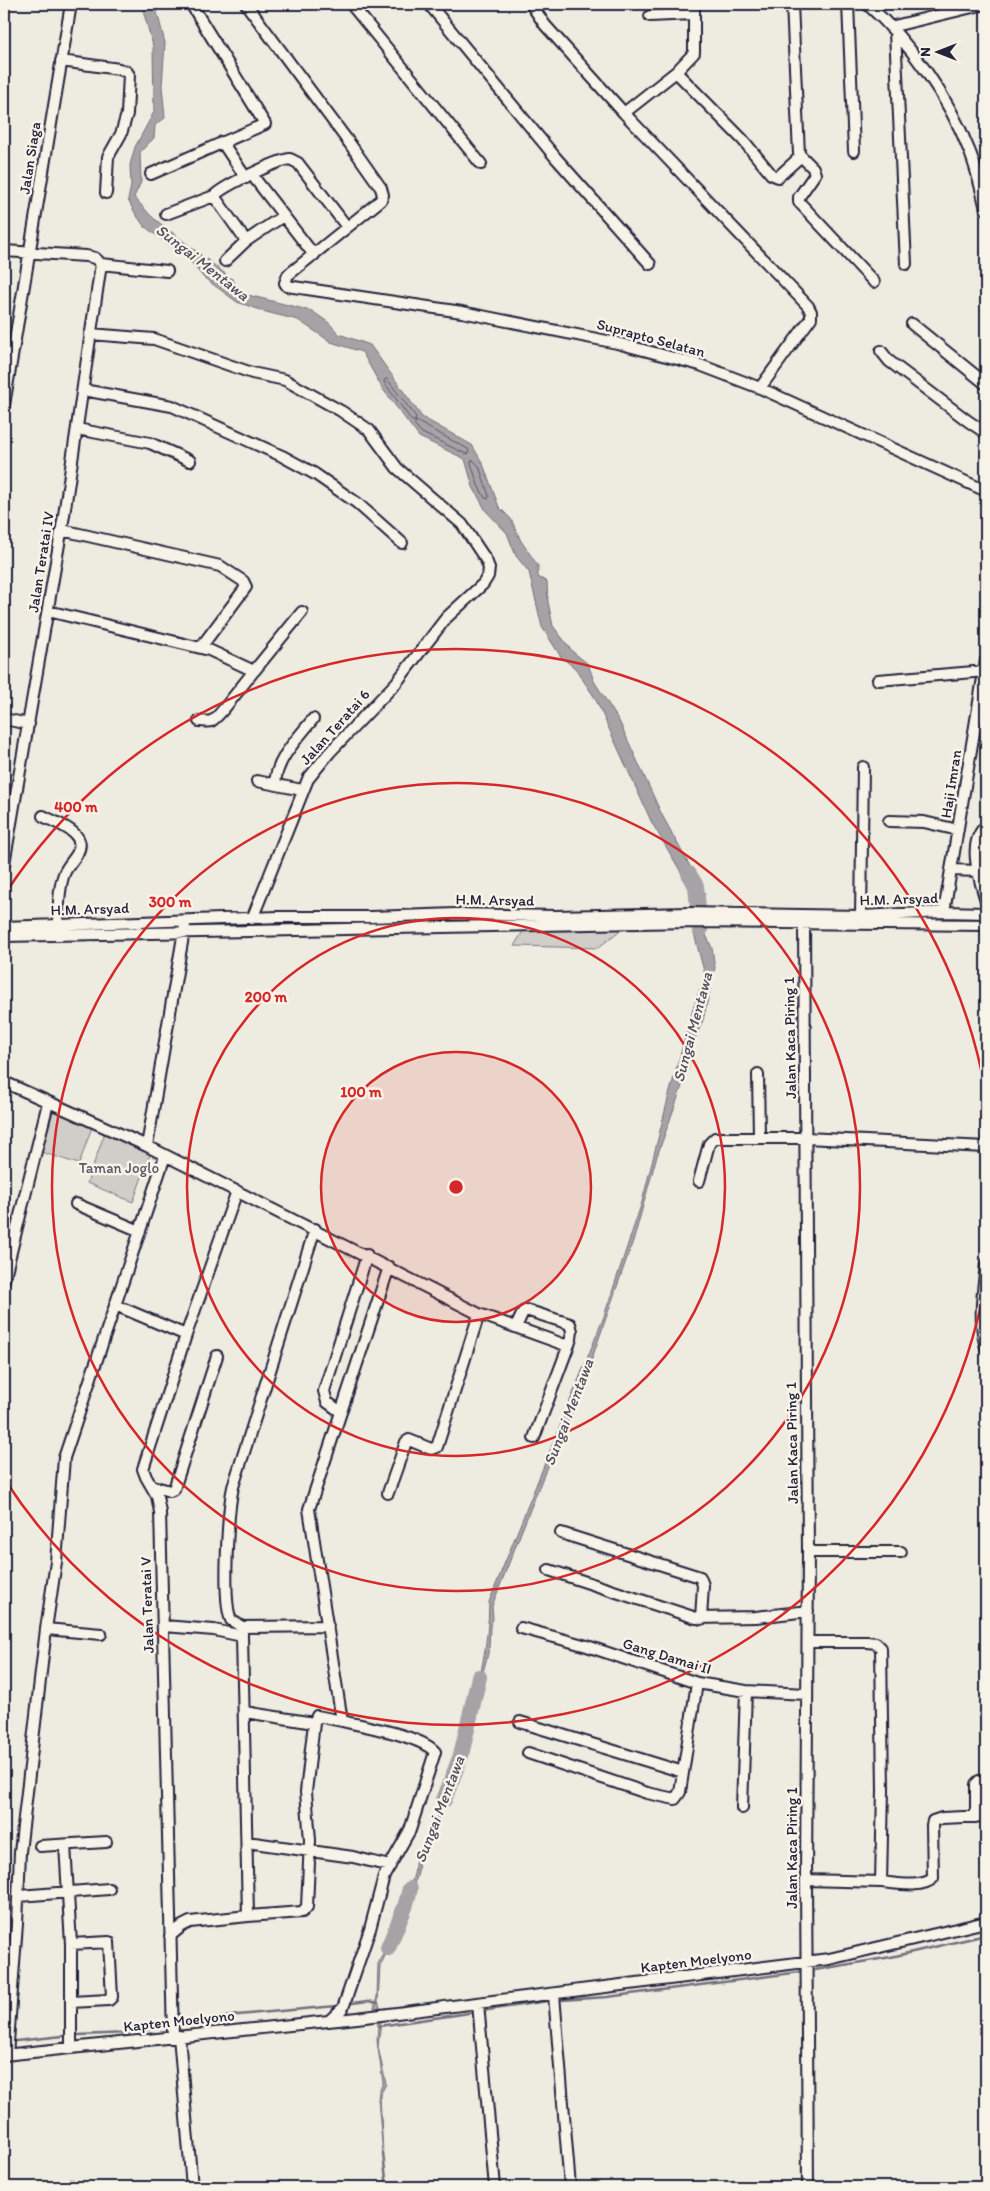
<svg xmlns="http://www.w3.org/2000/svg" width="990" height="2191" font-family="Itim,sans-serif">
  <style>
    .green { fill: #d1cdc9; stroke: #7a7882 }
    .water { fill: #a6a3a6; stroke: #716f7b }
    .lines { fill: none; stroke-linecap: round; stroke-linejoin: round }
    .shore { stroke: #575666; stroke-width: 1 }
    .stream { stroke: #716f7b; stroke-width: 2.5 }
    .river { stroke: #a6a3a6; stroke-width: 16 }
    .minor-casing { stroke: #22223b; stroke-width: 14 }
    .minor { stroke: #f7f3e8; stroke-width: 10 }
    .ring { fill: none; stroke: #d62828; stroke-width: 2.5 }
    .labels { text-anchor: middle; stroke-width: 5; stroke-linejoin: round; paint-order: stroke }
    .street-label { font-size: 15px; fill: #22223b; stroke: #f7f3e8 }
    .park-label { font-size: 15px; fill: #575566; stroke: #f7f3e8 }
    .water-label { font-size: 16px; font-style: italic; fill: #504f60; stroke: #f7f3e8 }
    .centre { fill: #d62828; stroke: #f7f3e8; stroke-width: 2.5 }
    .ring-label { font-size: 15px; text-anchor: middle; font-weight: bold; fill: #d62828; stroke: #f7f3e8; stroke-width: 5; stroke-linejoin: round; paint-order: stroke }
  </style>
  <rect width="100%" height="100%" fill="#eeebe1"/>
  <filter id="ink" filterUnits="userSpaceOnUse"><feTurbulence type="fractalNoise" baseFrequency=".02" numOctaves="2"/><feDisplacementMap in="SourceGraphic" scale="10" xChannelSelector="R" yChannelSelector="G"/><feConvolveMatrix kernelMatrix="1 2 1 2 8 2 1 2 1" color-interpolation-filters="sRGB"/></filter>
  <g filter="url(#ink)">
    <path class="green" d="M624,927L598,948L514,946L525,928Z
      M54,1109L92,1127L79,1164L41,1152Z
      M105,1132L151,1152L133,1202L87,1183Z"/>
    <path class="water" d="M139,4H155L165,43L162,86L165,118L155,125L154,138L140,152L141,182L134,197L152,217L232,279L244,294L312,311L329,323L339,334L370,345L422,417L472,445L483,464L499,507L511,519L521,541L538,566V577L547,582L548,602L553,626L573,652L588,664L594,681L619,721L662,815L705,894H694L652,823L595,698L575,668L561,657L542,627L529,572L516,556L507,533L486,511L473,487L465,459L419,437L382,388L362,352L331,342L298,320L266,312L237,302L203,277L190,261L144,226L135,213L128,200L131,186L130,165L135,147L154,112L153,46L143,10Z
      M692,926H706V935L712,948L715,968L703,1020L695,1039L687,1072L656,1159L635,1235L589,1367L558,1449L545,1472L492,1606L493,1619L490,1626L489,1650L463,1747L464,1755L454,1771L429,1846L418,1856C419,1867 419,1879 411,1887L403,1915L380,1967L378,2002L382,2012L376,2011L374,2008L377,1997L378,1964L395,1928H397L414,1874L416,1856L425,1848L429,1838C454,1762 488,1684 489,1602L603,1319L642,1202L669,1095L693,1009L705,975Z
      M376,2021H381L378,2047L386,2084L380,2095L383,2154L378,2100L379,2091L383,2083L377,2041L378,2024Z"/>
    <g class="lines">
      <path class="shore" d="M203,264L228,282L230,288H227L206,273L202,268Z
        M387,379L416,417L415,421H412L386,385L384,381Z
        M416,421L468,449L469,453L466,454L422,433L415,425Z
        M473,460L479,466L489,496L488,499L485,498L478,485L471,463Z"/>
      <path class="stream" d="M815,1970L891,1957L986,1935
        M562,2000L607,1997L800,1972
        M352,2003L368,2001L378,2003
        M482,2011L547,2001
        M180,2024L238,2015L336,2006
        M379,2026L476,2012
        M78,2035L130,2033L166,2026
        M16,2041L63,2036
        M383,2154L387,2187"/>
      <path class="river" d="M689,874L696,886L700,930
        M444,1800L461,1755L479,1677
        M388,1948L405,1907L410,1889"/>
      <g class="minor-casing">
        <path id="minor" d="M246,4L350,144L381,188L383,195L381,200L288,275L285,283L287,286L462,312L617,343L700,365L760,388L986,491
          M351,4L481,164
          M429,4L556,158L650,264
          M531,4L545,25L624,113L808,306L811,312V318L760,388
          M792,4L799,154L813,168L815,174L799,197V202L874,282
          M848,4L854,151
          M867,4C909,41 949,98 969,150C977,169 981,189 986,209
          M650,16L693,14
          M890,27L985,4
          M895,32L906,264
          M61,61L119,69L127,72L129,75L127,114L121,134L108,157L106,193
          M676,72L743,140L771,174L778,177L800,157
          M624,113L676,72L694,53V4
          M222,142L246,178
          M151,174L265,124L191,4
          M252,175L314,255
          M214,196L246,241
          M166,214L214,196C223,186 276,161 290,159L298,163L347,227
          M4,251L86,256L95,258L101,264
          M225,261L246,241L283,216
          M101,264L167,271
          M912,324L986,384
          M90,334L154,339L252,373L285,380L341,411L369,430L397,468L462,524L486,560L489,568L488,576L483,584L446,618L396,683L329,753L308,779L252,919
          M881,351L889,361L968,421L986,433
          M83,390L172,406L282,456L315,474L357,503L402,543
          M4,405L71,4
          M77,429L150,443L190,461
          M62,530L220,566L243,581L246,587L201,647
          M48,611L209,650L254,671L302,612
          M878,680L986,671
          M4,719L29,724
          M199,721C203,721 208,722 211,721C217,720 247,679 254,671
          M257,781L302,790
          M275,784C276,759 298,738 313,719
          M43,816C58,824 89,833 77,854C73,861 67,866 64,874C58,890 59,908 58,925
          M889,821L924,822L958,830
          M986,826C966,843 980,880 986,901
          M4,864L64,515L101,264
          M951,870L978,871
          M944,912L986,660
          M861,916L863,767
          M804,924L808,1552L806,1880L808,2187
          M185,925L147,1146L479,1314L568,1346
          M4,927L279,917H371L456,914L556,916L689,913L861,916L944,912L986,913
          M4,936L689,922L986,925
          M758,1074L759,1137
          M4,1082L147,1146
          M699,1181L709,1144L715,1138H806L986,1147
          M76,1204L140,1231
          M986,1264C983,1292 978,1320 986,1347
          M4,1280L48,1103
          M115,1305L186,1335
          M516,1327L523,1312L526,1310L570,1324L572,1331L571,1339L534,1438
          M341,1412L327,1402L324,1391L367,1255
          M152,1486L170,1491L174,1489L217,1356
          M388,1493L406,1442L409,1440L431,1449L437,1447L479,1314
          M561,1533L700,1577L703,1585L701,1619
          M808,1552H901
          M549,1570L696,1618L756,1617L808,1611
          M164,1626L214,1630L242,1636
          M242,1627L328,1626
          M521,1628L587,1646L697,1683L746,1691L807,1694
          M46,1629L101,1634
          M245,1712L314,1723
          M520,1722L683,1772
          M528,1753L647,1793L675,1799L680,1792L697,1683
          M742,1808L746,1691
          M976,1817V1784L979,1781L986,1780
          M247,1842L353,1857L390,1866
          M65,1845L71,1944V2047
          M40,1846L106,1842
          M806,1880L881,1882L883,1790L881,1648L876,1643L867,1642H808
          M881,1882C894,1883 922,1889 933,1878L932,1825L933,1821L942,1818L986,1816
          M19,1896L109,1889
          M248,1916L302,1912L307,1907L310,1840L306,1792L314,1723L317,1716L342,1721L309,1509L389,1267
          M170,1936L182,1926L190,1922L248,1916L242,1636V1627L231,1620C222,1600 228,1510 233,1487L315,1229
          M71,1944L109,1942L112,1997L109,2000L71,2002
          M554,1995L570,2187
          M478,2004L495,2187
          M330,2020L343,2008L370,1929L384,1876L410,1830L435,1752C422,1736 363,1726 342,1721
          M179,2036L192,2187
          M173,2037L160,1512L157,1496L146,1477L143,1469L186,1335L237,1191
          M4,2055L357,2018L829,1959L986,1922
          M7,2055L17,1924L20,1852L46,1629L56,1562L64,1458L165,1156
          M71,2186V2187"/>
      </g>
      <use href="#minor" class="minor"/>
    </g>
  </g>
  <circle cx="456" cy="1187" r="135" fill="#d62828" fill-opacity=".12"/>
  <g class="ring">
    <circle cx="456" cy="1187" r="135"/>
    <circle cx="456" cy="1187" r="269"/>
    <circle cx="456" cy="1187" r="404"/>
    <path d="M986 1280A538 538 0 0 1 5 1480M5 894A538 538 0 0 1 986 1094"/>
  </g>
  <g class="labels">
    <g class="street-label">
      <text transform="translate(30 158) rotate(-81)" y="5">Jalan Siaga</text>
      <text transform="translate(651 338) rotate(15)" y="5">Suprapto Selatan</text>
      <text transform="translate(41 562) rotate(-81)" y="5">Jalan Teratai IV</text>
      <text transform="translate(335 727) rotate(-48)" y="5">Jalan Teratai 6</text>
      <text transform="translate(951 784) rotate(-81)" y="5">Haji Imran</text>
      <text transform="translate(899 899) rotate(-2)" y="5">H.M. Arsyad</text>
      <text transform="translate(495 900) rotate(1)" y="5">H.M. Arsyad</text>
      <text transform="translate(90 909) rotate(-2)" y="5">H.M. Arsyad</text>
      <text transform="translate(790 1038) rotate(-91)" y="5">Jalan Kaca Piring 1</text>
      <text transform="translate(792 1443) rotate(-91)" y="5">Jalan Kaca Piring 1</text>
      <text transform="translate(147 1605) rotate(-92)" y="5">Jalan Teratai V</text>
      <text transform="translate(667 1656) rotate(17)" y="5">Gang Damai II</text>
      <text transform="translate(792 1848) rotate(-90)" y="5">Jalan Kaca Piring 1</text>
      <text transform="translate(696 1961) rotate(-7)" y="5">Kapten Moelyono</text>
      <text transform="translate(179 2021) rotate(-6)" y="5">Kapten Moelyono</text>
    </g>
    <g class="park-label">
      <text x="119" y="1173">Taman Joglo</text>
    </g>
    <g class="water-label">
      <text transform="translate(203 262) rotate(38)" y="6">Sungai Mentawa</text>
      <text transform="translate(692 1027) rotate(-75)" y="6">Sungai Mentawa</text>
      <text transform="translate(568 1412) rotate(-69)" y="6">Sungai Mentawa</text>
      <text transform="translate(439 1809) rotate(-69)" y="6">Sungai Mentawa</text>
    </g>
  </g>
  <circle cx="456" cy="1187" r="8" class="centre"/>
  <g class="ring-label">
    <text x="76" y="812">400 m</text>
    <text x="170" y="907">300 m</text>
    <text x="266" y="1002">200 m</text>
    <text x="361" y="1097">100 m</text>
  </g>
  <rect width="990" height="2191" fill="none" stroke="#f7f3e8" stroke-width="20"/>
  <rect x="10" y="10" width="970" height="2171" fill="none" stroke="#22223b" stroke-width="2" filter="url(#ink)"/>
  <g transform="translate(938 52) rotate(270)" stroke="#f7f3e8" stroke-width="4" paint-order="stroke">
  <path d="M0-4L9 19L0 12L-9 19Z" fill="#22223b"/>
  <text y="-8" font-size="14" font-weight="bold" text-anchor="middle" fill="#22223b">N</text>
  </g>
</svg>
